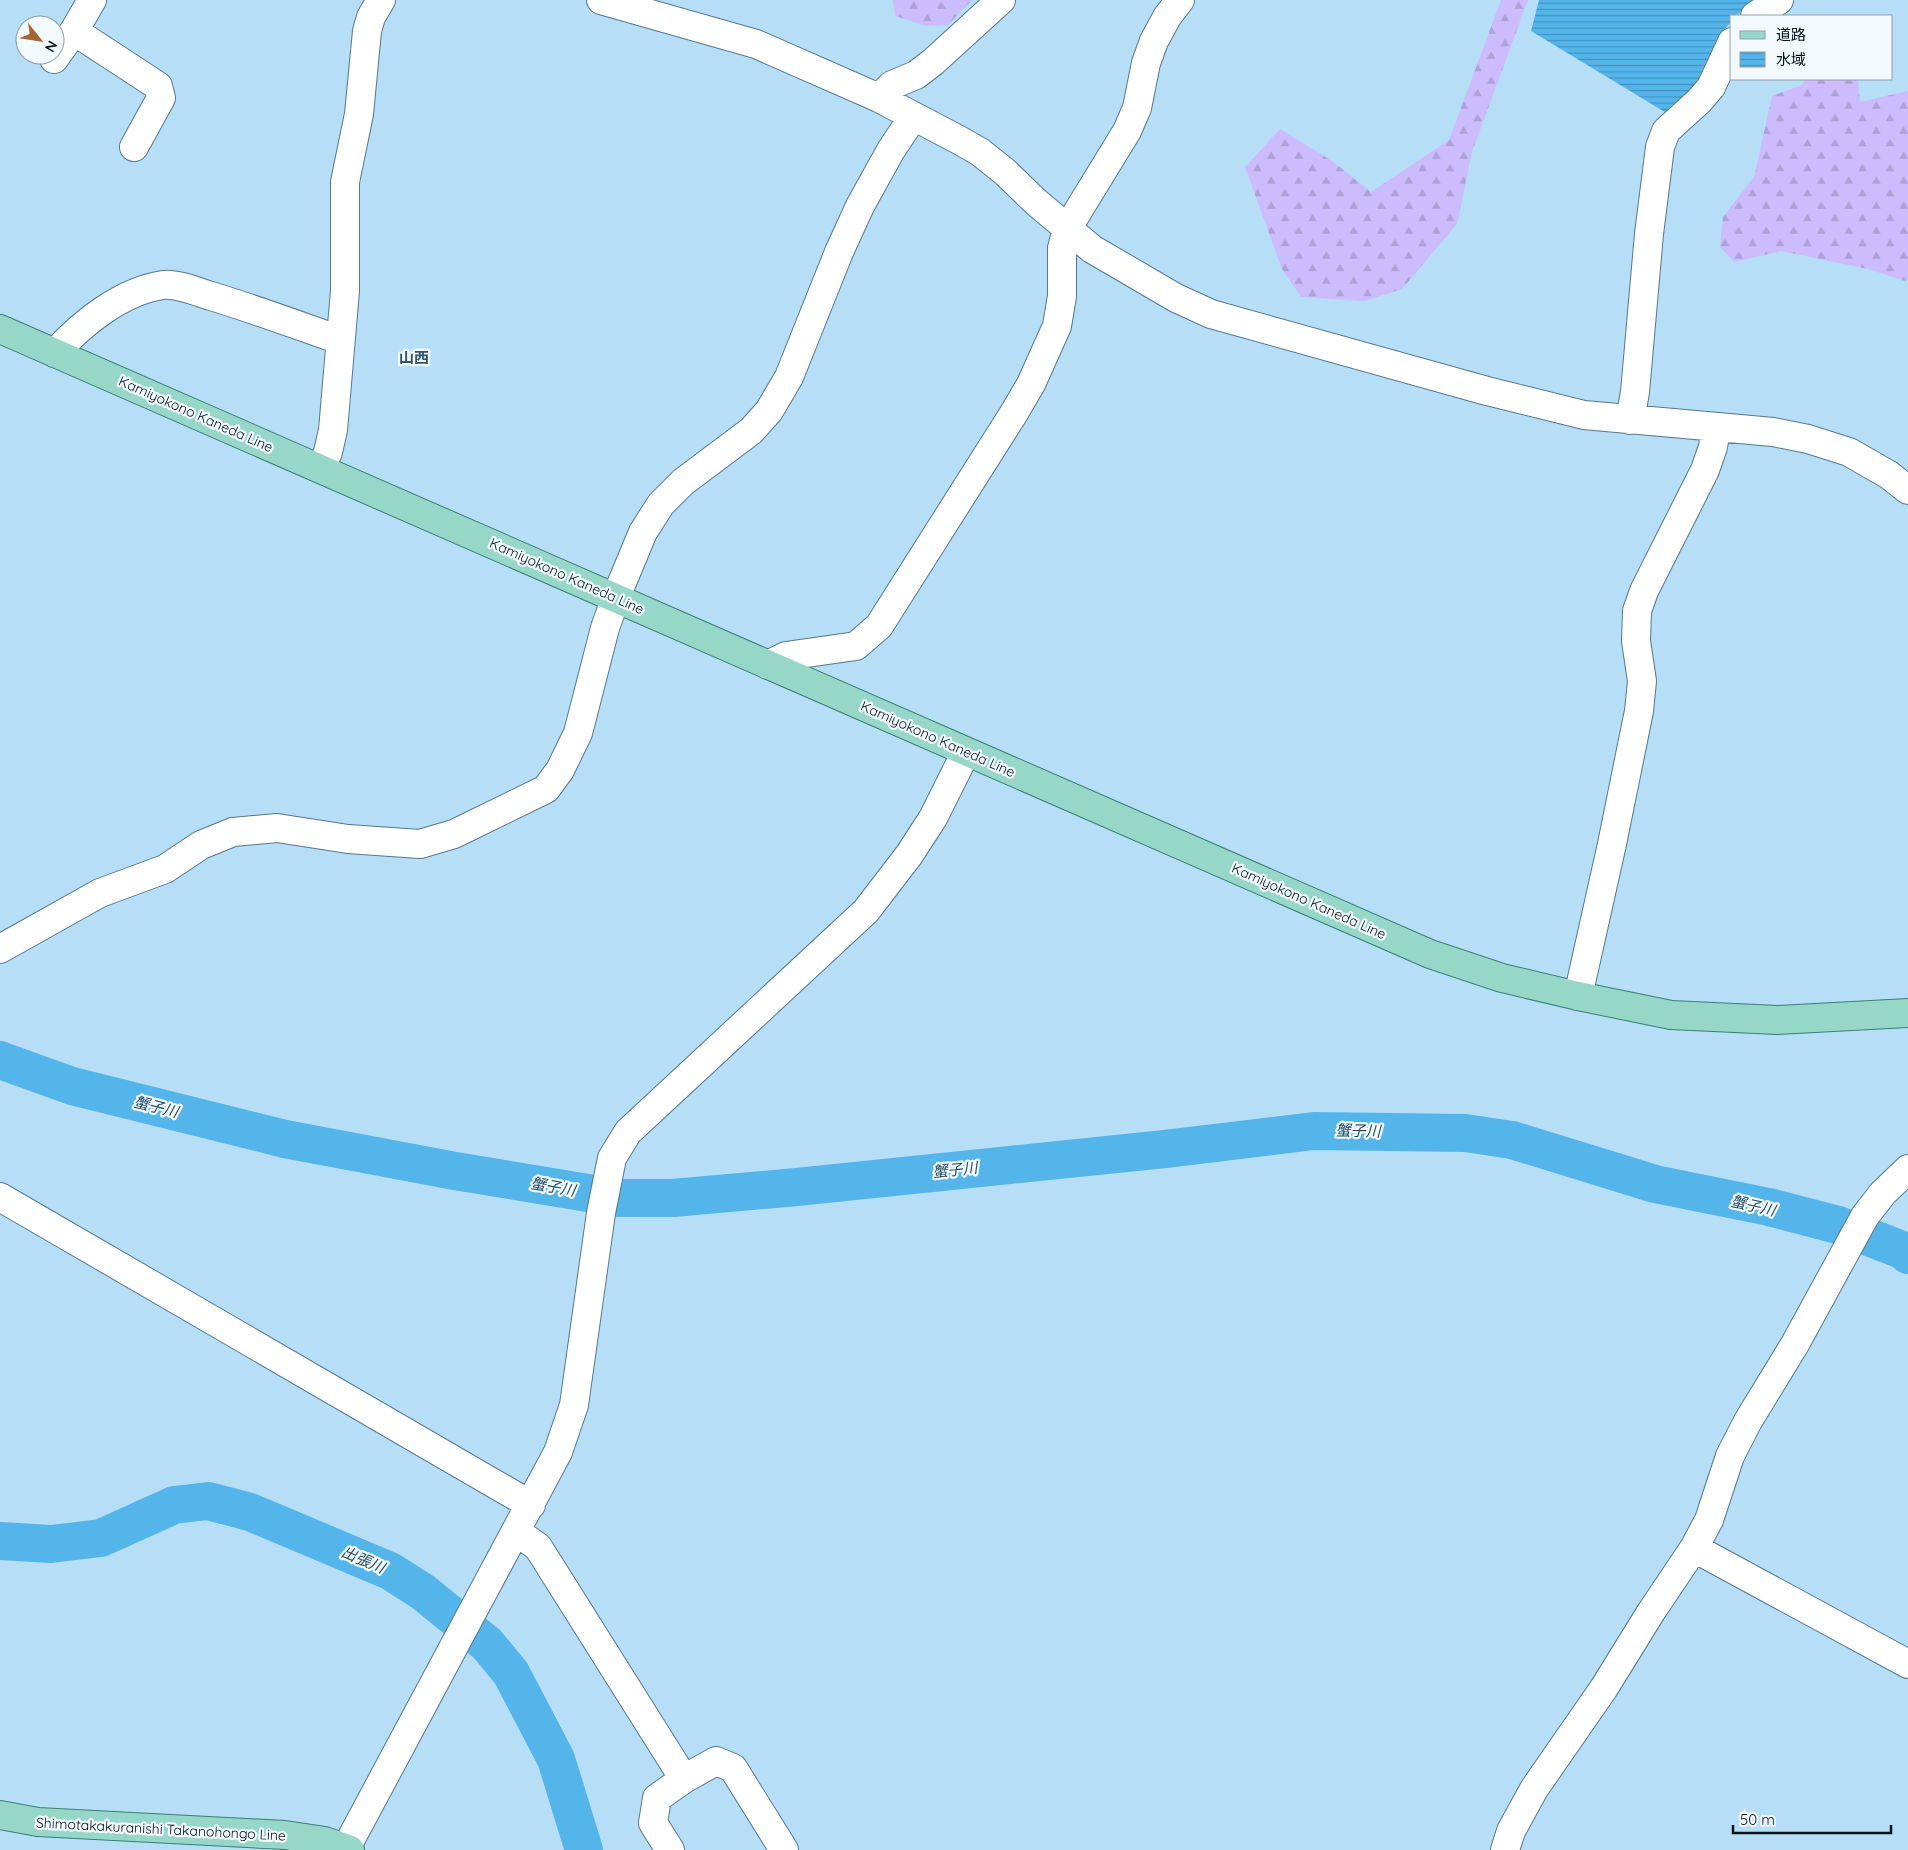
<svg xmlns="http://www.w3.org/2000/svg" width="1908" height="1850" font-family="Quicksand,'Noto Sans JP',sans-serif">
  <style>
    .forest { fill: url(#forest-firs) }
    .water { fill: url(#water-rules) }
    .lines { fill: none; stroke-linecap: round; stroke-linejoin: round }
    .river { stroke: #54b5eb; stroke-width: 38 }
    .minor-casing { stroke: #54788e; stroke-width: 30 }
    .major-casing { stroke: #368174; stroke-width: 30 }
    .minor { stroke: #fff; stroke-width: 28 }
    .major { stroke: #97d7c8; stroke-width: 28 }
    .labels { text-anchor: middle; stroke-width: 4.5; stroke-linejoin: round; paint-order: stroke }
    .street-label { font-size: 14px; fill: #05121b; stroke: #f2faff }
    .neighbourhood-label { font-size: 15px; font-weight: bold; fill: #33566b; stroke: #f2faff }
    .water-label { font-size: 15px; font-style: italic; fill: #214a61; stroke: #f2faff }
  </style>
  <defs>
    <pattern id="forest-firs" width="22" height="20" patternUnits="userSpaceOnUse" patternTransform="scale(1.25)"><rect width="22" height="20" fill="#ccbcfd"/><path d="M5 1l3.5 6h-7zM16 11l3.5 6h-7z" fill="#aea1d8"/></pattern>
    <pattern id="water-rules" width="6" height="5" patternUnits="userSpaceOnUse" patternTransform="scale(1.25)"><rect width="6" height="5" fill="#54b5eb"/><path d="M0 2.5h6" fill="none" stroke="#4492be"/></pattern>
  </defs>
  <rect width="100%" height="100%" fill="#b7def7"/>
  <path class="forest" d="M893,0H972L948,25L926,26L895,16Z
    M1501,0H1528L1472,152L1457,224L1402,289L1365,301L1301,297L1282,269L1245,167L1280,129L1332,161L1371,192L1449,140Z
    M1806,79H1858L1860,102L1908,91V279L1905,281L1868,269L1781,251L1734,262L1720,247L1723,217L1754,177L1772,96L1802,85Z"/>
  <path class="water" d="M1539,0H1756L1736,16H1732V21L1721,33L1711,54L1704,75L1696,86L1668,114L1531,31Z"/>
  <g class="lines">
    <path class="river" d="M0,1060L72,1086L285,1139L455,1171L618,1198H673L797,1187L1165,1149L1314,1131L1465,1133L1512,1140L1655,1184L1769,1207L1838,1225L1902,1250L1908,1255
      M0,1541L51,1544L101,1538L174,1505L208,1501L250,1512L390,1571L423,1592L487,1644L511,1673L556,1759L584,1850"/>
    <g class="minor-casing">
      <path id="minor" d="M601,0L756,44L879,98L959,140L980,152L1005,172L1036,202L1092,249L1176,298L1211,314L1487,391L1584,415L1773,432L1808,439L1849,452L1889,475L1908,490
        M1755,16L1779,0
        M74,31L158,86L161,98L134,147
        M54,59L74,31L92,0
        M879,98L892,85L916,75L933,62L1001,0
        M55,353C82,323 122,291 163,285C176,283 198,292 211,296C254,309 297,325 340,340
        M1630,420L1635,392L1649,234L1660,147L1666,131L1699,101L1711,87L1732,42
        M321,469L328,452L333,430L345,291V182L359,114L367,31L371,17L381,0
        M768,665L786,656L856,646L879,626L1014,413L1031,384L1057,326L1062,296V248L1067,229L1127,131L1137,108L1146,63L1154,41L1167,17L1180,0
        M0,949L100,893L165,869L201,845L233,832L277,828L348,839L420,844L454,834L546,789L560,770L578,733L605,628L616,597L643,532L661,504L683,482L751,431L769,411L789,377L839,252L860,206L891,150L913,117
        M1578,996L1612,844L1639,711L1642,681L1636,641L1637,611L1644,591L1705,470L1713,447L1716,428
        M0,1197L531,1505
        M517,1532L538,1547L684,1779
        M1694,1548L1908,1664
        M346,1848L558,1452L574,1405L601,1213L612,1158L628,1132L866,911L909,855L933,818L966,752
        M670,1850L653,1823L657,1798L684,1779L716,1761L733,1768L784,1850
        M1505,1850L1511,1831L1534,1789L1604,1688L1651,1612L1694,1548L1709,1520L1730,1456L1748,1421L1795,1344L1865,1216L1883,1193L1908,1169"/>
    </g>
    <g class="major-casing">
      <path id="major" d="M0,329L1430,954L1502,978L1578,996L1671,1015L1777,1020L1908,1013
        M0,1815L38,1822L285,1835L325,1841L350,1850"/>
    </g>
    <use href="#minor" class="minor"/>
    <use href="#major" class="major"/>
  </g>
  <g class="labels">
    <g class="street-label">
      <text transform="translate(196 414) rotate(24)" y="5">Kamiyokono Kaneda Line</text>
      <text transform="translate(567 576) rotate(24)" y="5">Kamiyokono Kaneda Line</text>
      <text transform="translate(938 739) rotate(24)" y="5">Kamiyokono Kaneda Line</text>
      <text transform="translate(1309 901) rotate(24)" y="5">Kamiyokono Kaneda Line</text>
      <text transform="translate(161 1829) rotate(3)" y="5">Shimotakakuranishi Takanohongo Line</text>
    </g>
    <g class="neighbourhood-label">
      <text x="414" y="363">山西</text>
    </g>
    <g class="water-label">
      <text transform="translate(156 1107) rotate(14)" y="5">蟹子川</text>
      <text transform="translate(1358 1131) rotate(1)" y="5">蟹子川</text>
      <text transform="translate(955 1170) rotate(-6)" y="5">蟹子川</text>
      <text transform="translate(553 1187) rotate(10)" y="5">蟹子川</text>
      <text transform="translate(1753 1206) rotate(13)" y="5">蟹子川</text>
      <text transform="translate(363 1560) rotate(23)" y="5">出張川</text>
    </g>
  </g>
  <rect x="1730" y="15" width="162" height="65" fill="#f2faff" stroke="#939da4"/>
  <rect x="1740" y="31" width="25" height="8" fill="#97d7c8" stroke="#939da4"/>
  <text x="1776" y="40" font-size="15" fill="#05121b">道路</text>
  <rect x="1740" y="52" width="25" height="15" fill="url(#water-rules)" stroke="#939da4"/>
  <text x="1776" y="65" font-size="15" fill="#05121b">水域</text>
  <g transform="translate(40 40) rotate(120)"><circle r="24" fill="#f2faff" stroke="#939da4"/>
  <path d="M0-4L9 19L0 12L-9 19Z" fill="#a76532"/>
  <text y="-8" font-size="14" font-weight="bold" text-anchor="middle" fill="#05121b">N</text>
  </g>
  <path d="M1733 1825v8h158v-8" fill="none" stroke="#05121b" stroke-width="2.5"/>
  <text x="1740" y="1825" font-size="15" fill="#05121b" stroke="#f2faff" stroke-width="4" paint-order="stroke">50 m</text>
</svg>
